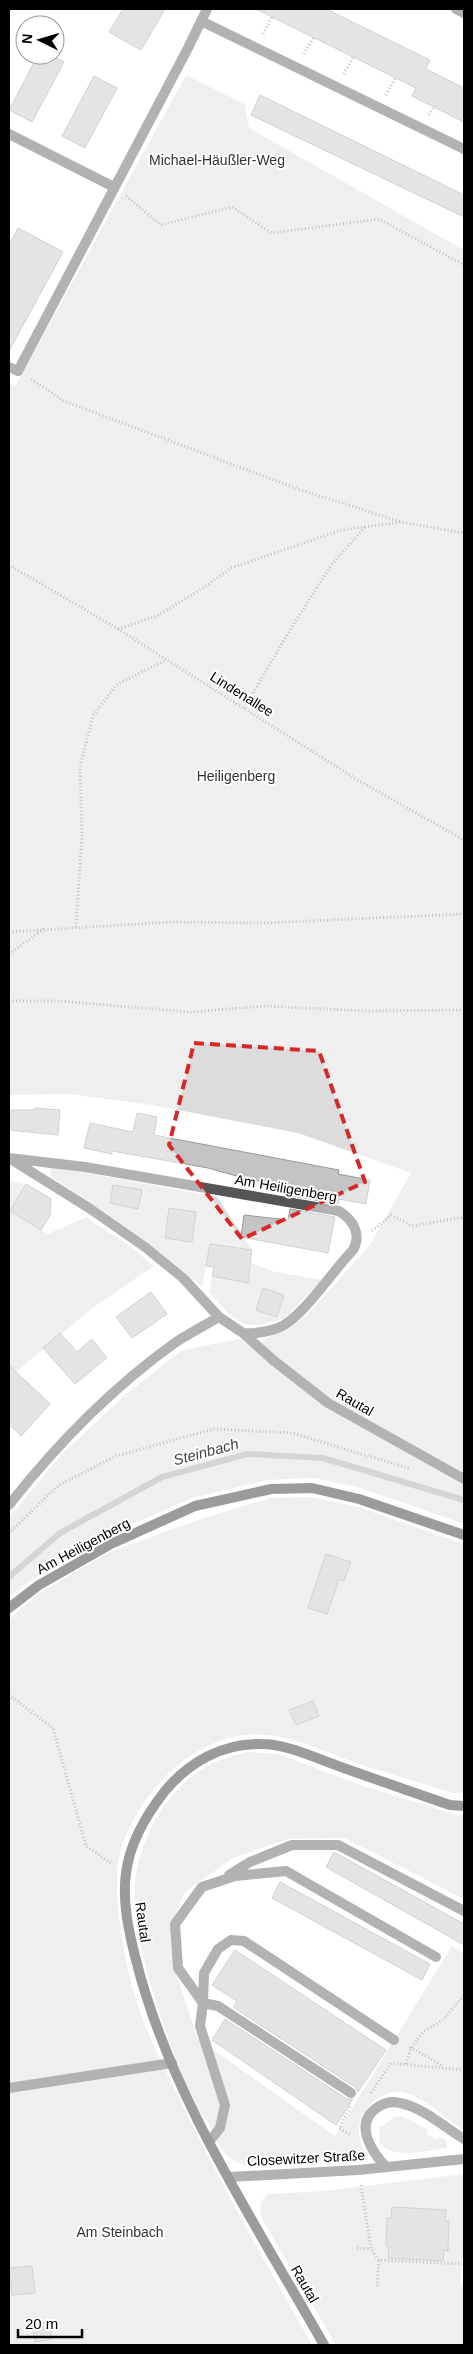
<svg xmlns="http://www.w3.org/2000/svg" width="473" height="2354" font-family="Arial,sans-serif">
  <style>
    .green { fill: #dcdcdc; fill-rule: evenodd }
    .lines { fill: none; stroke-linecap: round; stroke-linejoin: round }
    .stream { stroke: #a3a3a3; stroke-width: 6 }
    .building { fill: #c4c4c4; stroke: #999 }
    .path { stroke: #777; stroke-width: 3; stroke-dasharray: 1 2.5; stroke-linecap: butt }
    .lane { stroke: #555; stroke-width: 10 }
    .street { stroke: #555; stroke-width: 10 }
    .secondary { stroke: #222; stroke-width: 10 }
    .marked { fill: none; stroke: #d62828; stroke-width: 4; stroke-dasharray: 10 6; stroke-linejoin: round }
    .labels { text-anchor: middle; stroke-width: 4; stroke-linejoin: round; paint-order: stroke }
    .park-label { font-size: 14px; fill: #333; stroke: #fff }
    .street-label { font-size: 14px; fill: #000; stroke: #fff }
    .water-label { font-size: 15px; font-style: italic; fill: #444; stroke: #fff }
  </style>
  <rect width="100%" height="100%" fill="#fff"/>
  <path class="green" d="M186,75L245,104L249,128L464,250V1524L361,1488L315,1478L268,1480L192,1498L107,1535L36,1577L9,1597V1517L64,1452L124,1396L182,1350L240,1339L252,1348L269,1337L288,1330L310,1312L370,1245L411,1173L298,1133L152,1105L69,1094L9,1095V384L16,385Z
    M54,1167L217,1197L252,1250L210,1244L202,1287C155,1245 104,1211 51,1177L50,1169ZM169,1209L196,1212L192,1242L165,1238Z
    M9,1181L26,1184L10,1211L48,1234L86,1217L128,1245L154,1266L94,1307L16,1372L9,1366Z
    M247,1261L275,1272L322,1280L285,1318L260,1325H247L239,1321L229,1314L209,1292L212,1276L243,1282ZM263,1288L284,1295L277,1317L256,1310Z
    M311,1497L358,1507L464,1544V1793H453C425,1784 396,1776 368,1767C329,1755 288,1731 246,1735C210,1739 177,1761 155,1788C135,1813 117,1844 117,1877C117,1932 130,1992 152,2042C164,2068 177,2093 189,2118C227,2196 270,2270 312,2345H9V1619L38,1594L109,1552L198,1520L270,1498Z
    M248,1752L279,1754L357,1784L454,1814L464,1815V1899L344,1838L288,1839L233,1858L184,1893L171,1926L174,1968L198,2039L335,2136L452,1946L464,1953V2131C447,2119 429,2102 410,2094C386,2085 359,2107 359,2131C359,2141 363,2149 367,2157L256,2167C244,2165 230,2162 223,2151C217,2143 214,2133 209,2124C206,2119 201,2114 198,2109C172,2058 130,1939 135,1884C138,1841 165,1793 202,1769C216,1760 231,1756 248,1752Z
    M395,2116L404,2117L428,2130L426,2134L437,2140L440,2137L447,2141V2148C426,2150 394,2161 379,2142L380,2125L383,2126Z
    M464,2174V2246L460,2284L464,2285V2345H336L262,2219C260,2208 258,2201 269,2194L325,2191ZM392,2207L446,2210L445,2221L449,2222L448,2250H444L443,2261L389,2258V2247L386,2246L387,2218H391Z"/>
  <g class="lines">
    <path class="stream" d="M9,1577L60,1533L162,1477L247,1454L323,1458L464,1500"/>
  </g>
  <path class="building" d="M123,9H165L141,50L109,32Z
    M256,9H326L430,60L426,69L464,88V122L412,96L416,88Z
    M38,55H51L64,62L32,122L9,110Z
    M94,76L117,88L85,148L62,136Z
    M260,95L464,195V217L251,115Z
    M18,228L63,252L9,351V245Z
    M35,1108L60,1110L58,1135L9,1130V1110H35Z
    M137,1113L157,1117L154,1135L339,1170L338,1174L370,1180L366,1204L339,1199L338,1204L293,1196L294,1187L247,1179L208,1168L112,1151V1154L84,1148L90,1123L133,1132Z
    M26,1184L51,1199L50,1216L41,1230L10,1211Z
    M113,1185L142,1190L138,1209L110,1203Z
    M169,1208L196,1212L192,1242L165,1238Z
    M290,1209L335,1217L328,1253L241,1237L244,1215L288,1220Z
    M210,1244L252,1250L248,1283L212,1276L214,1267L206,1266Z
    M263,1288L284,1295L277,1317L256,1310Z
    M151,1292L167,1314L132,1338L116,1317Z
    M60,1333L77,1352L92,1339L107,1358L75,1384L43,1348Z
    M9,1365L50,1404L21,1436L9,1424Z
    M326,1554L351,1562L344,1581L339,1579L327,1614L308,1608Z
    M313,1701L319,1716L296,1725L289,1710Z
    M334,1852L464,1924V1945L326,1867Z
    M280,1882L430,1964L422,1980L272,1898Z
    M235,1950L386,2050L358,2092L355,2087L233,2007L237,2001L212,1985Z
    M225,2019L347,2099H353L336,2125L212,2040Z
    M392,2207L446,2210L445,2221H449L448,2251L444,2250L443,2261L388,2258L389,2247L386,2246L387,2218H391Z
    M32,2266L35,2293L12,2295L9,2268Z
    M49,2322L52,2339L35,2342L32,2326Z"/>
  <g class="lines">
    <path class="path" d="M263,34L272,17
      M304,54L314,37
      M344,74L353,57
      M386,95L395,78
      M429,115L434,107
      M126,196L161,225L232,207L272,233L379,219L464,265
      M31,379L64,401L298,489L401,522
      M9,565L118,629L356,779L464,840
      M118,629L157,616L203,588L231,568L342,530L401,522L464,533
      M244,708L293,625L332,564L365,527
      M76,927L82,835L80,767L93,716L116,685L166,660
      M9,932L171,922L263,923L464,914
      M9,954L44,929
      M9,1001H59L191,1012L265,1006L366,1011L464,1010
      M372,1231L391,1215L412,1226L464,1217
      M9,1533L59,1485L116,1456L214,1429L292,1433L411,1469
      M9,1695L53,1728L86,1846L112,1864
      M410,2047L443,2066
      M406,2064L411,2048L424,2031L443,2020L464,1995
      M371,2093L391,2063L464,2070
      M350,2107L339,2128L351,2135
      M361,2185L371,2249L379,2260L462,2264
      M357,2248L371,2249
      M377,2286L379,2260"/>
    <path class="lane" d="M456,9L464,13
      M201,21L464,149
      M9,134L114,187
      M9,367L18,371
      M229,1875L250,1862L292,1845H338L464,1911
      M9,2088L172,2063
      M351,2093L218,2006L203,2003L204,1973L218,1949L231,1940L244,1941L394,2040
      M209,2142L220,2128L225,2105L200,2026L203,2003L178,1968L175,1924L202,1887L235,1876L286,1871L436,1957
      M386,2167C371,2151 353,2123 378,2107C384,2103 392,2101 400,2103C424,2108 444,2127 464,2139"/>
    <path class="street" d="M18,371L188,48L207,9
      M243,1333C255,1334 267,1332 278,1328C301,1320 334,1269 353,1250C362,1234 353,1220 339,1211L85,1167L9,1158L89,1208L145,1247L183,1278L219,1317L243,1333L273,1360L328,1403L464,1479
      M9,1505C57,1444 113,1387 176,1342C190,1333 205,1325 219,1317
      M229,2177L358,2170L464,2159"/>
    <path class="secondary" d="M9,1608L39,1585L111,1544L195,1506L271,1489L312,1488L359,1499L464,1535
      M324,2345C256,2224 170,2096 136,1960C129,1933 122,1902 126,1873C130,1842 146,1815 165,1791C189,1762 223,1743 261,1744C288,1744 315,1758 341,1767C377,1780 413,1792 450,1805L464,1806"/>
  </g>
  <path d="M0 0H473V2354H0ZM194,1043L319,1051L365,1182L242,1239L169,1145Z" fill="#fff" fill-opacity=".55" fill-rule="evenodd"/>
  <path class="marked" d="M194,1043L319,1051L365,1182L242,1239L169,1145Z"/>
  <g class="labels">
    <g class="park-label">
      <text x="217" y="165">Michael-Häußler-Weg</text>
      <text x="236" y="781">Heiligenberg</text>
      <text x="120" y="2237">Am Steinbach</text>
    </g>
    <g class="street-label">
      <text transform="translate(242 694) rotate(32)" y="5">Lindenallee</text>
      <text transform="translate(286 1188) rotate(10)" y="5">Am Heiligenberg</text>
      <text transform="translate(355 1402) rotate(30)" y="5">Rautal</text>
      <text transform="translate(83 1546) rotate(-28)" y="5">Am Heiligenberg</text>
      <text transform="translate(143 1922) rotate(82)" y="5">Rautal</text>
      <text transform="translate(306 2158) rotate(-3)" y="5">Closewitzer Straße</text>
      <text transform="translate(305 2284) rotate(60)" y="5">Rautal</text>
    </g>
    <g class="water-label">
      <text transform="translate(206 1452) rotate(-15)" y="5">Steinbach</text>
    </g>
  </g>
  <rect width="473" height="2354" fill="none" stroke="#000000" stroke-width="20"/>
  <g transform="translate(40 40) rotate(275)"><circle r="24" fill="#ffffff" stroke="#999999"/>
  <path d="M0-4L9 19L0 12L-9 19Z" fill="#000000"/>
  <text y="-8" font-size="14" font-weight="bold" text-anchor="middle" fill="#000000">N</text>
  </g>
  <path d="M18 2329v8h64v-8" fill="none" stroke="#000000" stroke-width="2.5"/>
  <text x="25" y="2329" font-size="15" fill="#000000" stroke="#ffffff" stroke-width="4" paint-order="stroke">20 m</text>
</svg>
